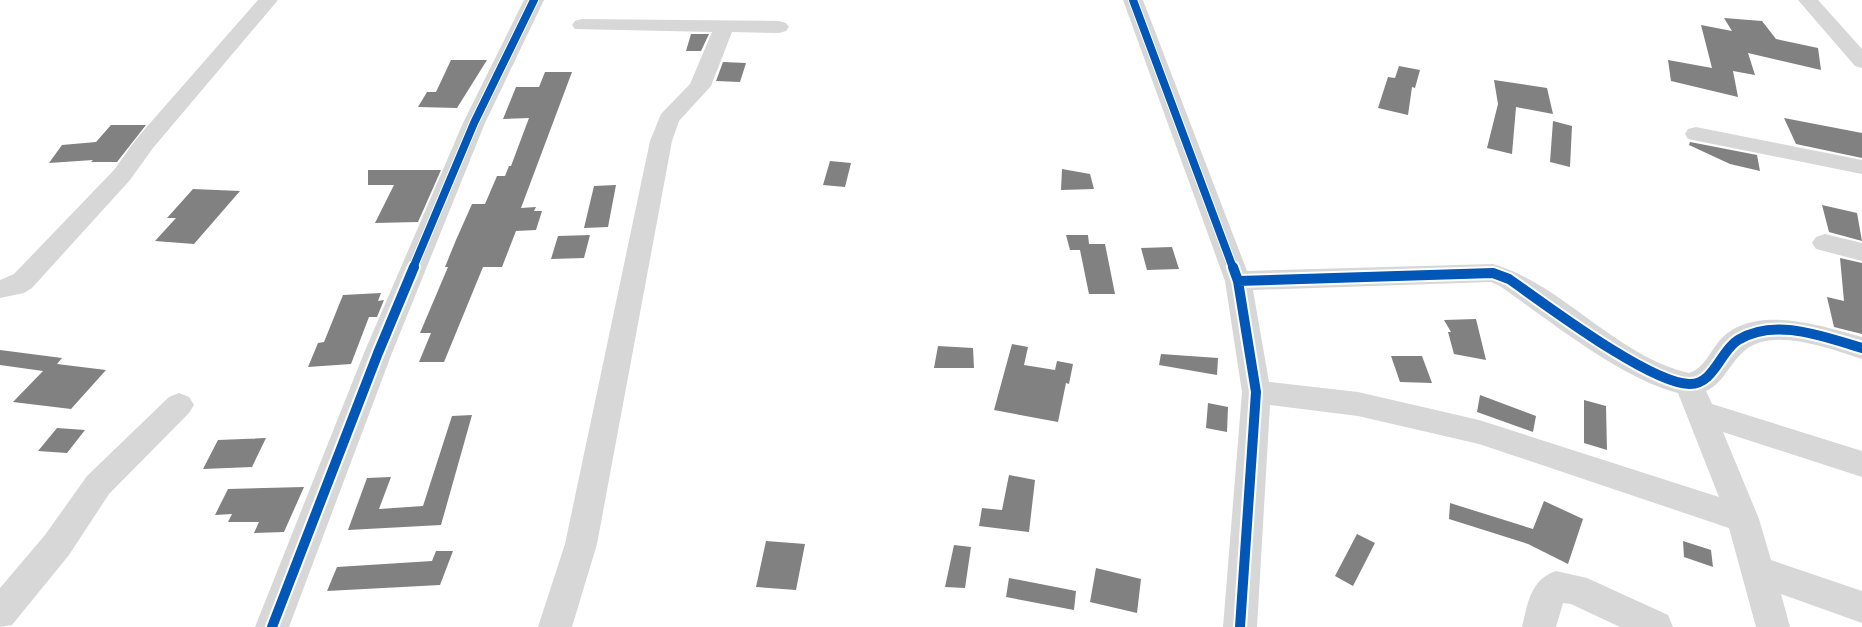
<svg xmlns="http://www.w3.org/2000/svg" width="1862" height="627" font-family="'Alegreya Sans',sans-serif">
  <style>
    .building { fill: #818181 }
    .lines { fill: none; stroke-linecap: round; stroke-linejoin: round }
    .minor { fill: #d7d7d7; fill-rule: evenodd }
    .cycleway-far1-casing { stroke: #fff; stroke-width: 10 }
    .cycleway-casing { stroke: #fff; stroke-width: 14 }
    .cycleway-far1 { stroke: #0057b8; stroke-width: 8 }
    .cycleway { stroke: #0057b8; stroke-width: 10 }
  </style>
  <rect width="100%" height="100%" fill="#fff"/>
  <path class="building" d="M1724,18L1762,21L1776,39L1818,48L1821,70L1748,53L1755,75L1733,71L1738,97L1671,81L1668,60L1712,68L1701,25L1732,31Z
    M691,34H709L701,51H686Z
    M451,60H487L457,108L418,107L427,92H436Z
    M723,62L746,63L740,82L716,81Z
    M1399,66L1420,70L1415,88L1412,87L1408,115L1378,108L1388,77L1395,78Z
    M545,72H572L521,208L536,207L534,211H542L536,230L516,231L502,267H483L444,362H419L431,333H420L448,267H445L456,240L472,204H485L497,176H505L509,166H511L529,118L503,119L516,87H539Z
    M1494,80L1547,88L1553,114L1516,107L1512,154L1487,148L1498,104Z
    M1784,118L1862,133V158L1796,144Z
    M1553,121L1572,126L1570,167L1550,162Z
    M111,125H146L117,162H91L93,160L49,163L62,145L96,142Z
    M1690,142L1757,155L1760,171L1730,164L1689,145Z
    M830,161L851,163L845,187L823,185Z
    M1062,169L1090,174L1094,189L1061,190Z
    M368,170H441L418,222L375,223L394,185H368Z
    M616,185L608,227L584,228L594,186Z
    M193,189L240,191L194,244L155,241L176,218H167Z
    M1822,205L1857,213L1862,241L1829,232Z
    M590,235L584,258L551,259L558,236Z
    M1066,235H1088L1089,244H1105L1115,294H1089L1080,250H1070Z
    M1172,247L1179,269L1147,270L1141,248Z
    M1840,258L1862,263V334L1834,327L1827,297L1844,301Z
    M381,293L378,301L384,300L377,317H369L351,364L308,367L318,343L324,342L343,295Z
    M1476,319L1486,360L1454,354L1448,332H1451L1444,320Z
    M1012,344L1028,347L1024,365L1055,370L1057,361L1073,364L1069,384L1066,383L1058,422L994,410Z
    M938,346L973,348L974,368H934Z
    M0,350L62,358L57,364L106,370L71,409L13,402L43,371L0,365Z
    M1161,354L1218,358L1217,375L1159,365Z
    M1391,356H1422L1432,383L1400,382Z
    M1480,395L1536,416L1533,432L1477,412Z
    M1584,400L1606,406L1607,450L1584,443Z
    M1208,403L1228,407L1227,432L1206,428Z
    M472,415L441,525L348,530L367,478L391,477L379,509L423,506L452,416Z
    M57,428L85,430L67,453L38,451Z
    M266,438L252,467L203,469L218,440Z
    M1009,475L1035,480L1029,532L979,526L982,508L1002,510Z
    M304,487L284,532L254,533L259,522H228L232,514L215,515L228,489Z
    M1544,501L1583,519L1568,564L1528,544L1449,519L1450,503L1533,529Z
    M1357,534L1375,543L1353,586L1335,576Z
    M766,541L805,544L796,590L756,587Z
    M1683,541L1711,550L1713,567L1684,557Z
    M954,545L971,547L965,588L945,587Z
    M436,551H453L440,585L327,591L337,567L432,561Z
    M1096,568L1141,579L1137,613L1090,602Z
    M1009,578L1076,591L1074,610L1006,597Z"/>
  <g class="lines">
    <path class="minor" d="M258,0H278L153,148L130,180L32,288L24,293L0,298V280L14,274L114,170L137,138Z
      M524,0H544L485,123L392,353L289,627H255L364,353L463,123Z
      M1123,0H1143L1247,271L1493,264C1562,284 1617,357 1689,373C1704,369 1711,350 1720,340C1754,303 1821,326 1862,337V359C1830,349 1768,324 1741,354C1728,367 1723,383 1706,391L1712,404L1862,451V477L1723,432L1759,519L1771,560L1862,591V623L1781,594L1790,627H1756L1729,528L1479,444L1358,416L1270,405L1257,627H1223L1242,392L1225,281ZM1491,282L1500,286C1547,319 1623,380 1678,393L1719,497L1479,420L1358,392L1269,382L1253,290Z
      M1798,0H1818L1862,49V68L1855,66Z
      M582,19L779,21L786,23L789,27L786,31L779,33L732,32L711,86L679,121L672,141L597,544L572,627H538L565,544L650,141L661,114L690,84L712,32L575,29L572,25L575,21Z
      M1696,127L1862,160V174L1688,139L1685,134L1688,129Z
      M1825,234L1862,243V261L1816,249L1812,243L1816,237Z
      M179,393L189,397L194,405L189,413L109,494L69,555L12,625L0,627V588L45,535L87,476L169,397Z
      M1556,571L1587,578L1668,615L1673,627H1620L1571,604L1563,603L1556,627H1522C1528,603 1530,580 1556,571Z"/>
    <g class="cycleway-far1-casing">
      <path id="cycleway-far1" d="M1133,0L1233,268
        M413,268L474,123L534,0"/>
    </g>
    <g class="cycleway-casing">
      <path id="cycleway" d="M1233,267L1238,281L1256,392L1240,627
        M1238,281L1493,273L1509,279C1545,304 1649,383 1689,384C1714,385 1720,351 1738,340C1775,317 1824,337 1862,348
        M272,627L378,353L414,267"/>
    </g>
    <use href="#cycleway-far1" class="cycleway-far1"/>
    <use href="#cycleway" class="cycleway"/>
  </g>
</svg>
